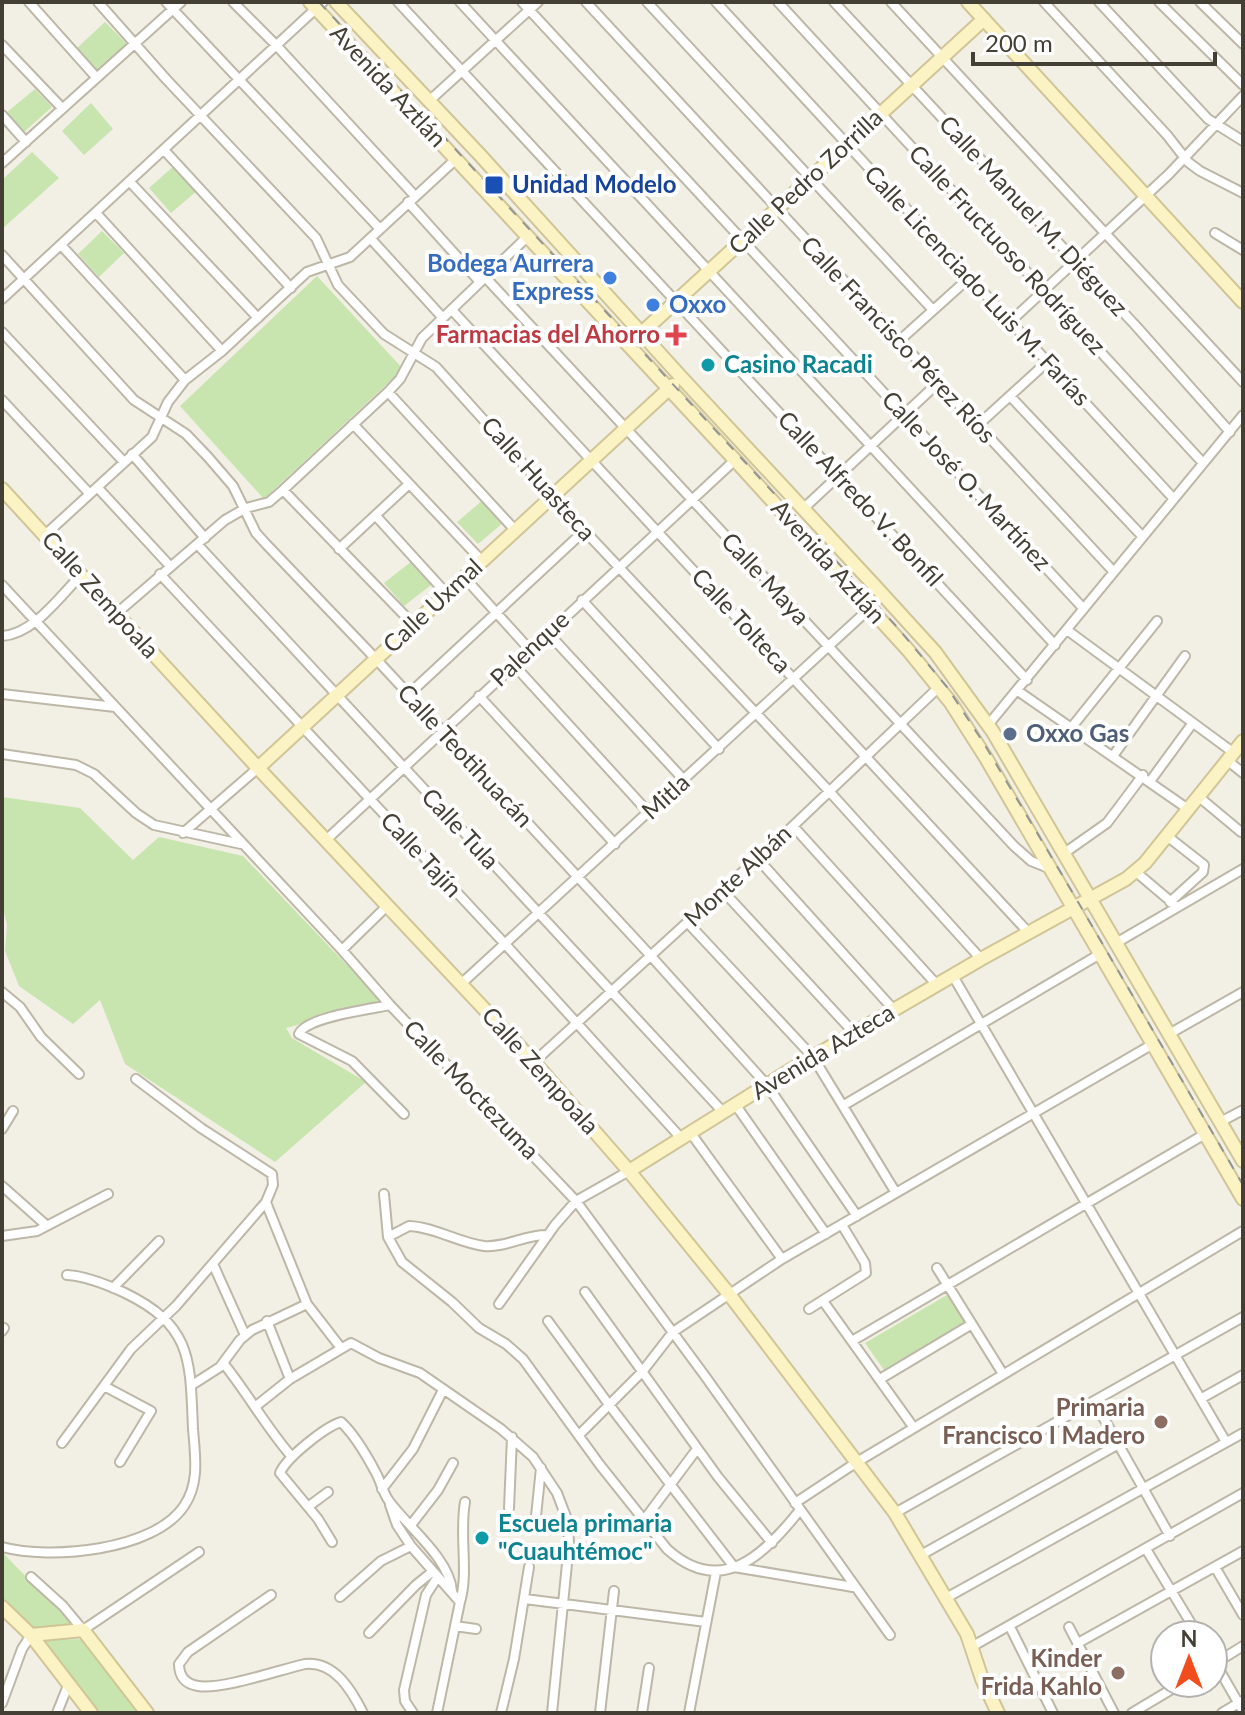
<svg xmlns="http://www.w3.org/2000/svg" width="1245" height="1715" font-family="Lato,sans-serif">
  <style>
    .green { fill: #c8e5af }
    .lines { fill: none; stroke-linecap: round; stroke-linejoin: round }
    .street-casing { stroke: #bdb7a8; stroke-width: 12 }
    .secondary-casing { stroke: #d0c596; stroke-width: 16 }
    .street { stroke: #fff; stroke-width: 8 }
    .secondary { stroke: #fcf3c4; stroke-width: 12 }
    .rail { stroke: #949494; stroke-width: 2; stroke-dasharray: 10 10; stroke-linecap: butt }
    .transit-dot { fill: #1a4fb4; stroke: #fff; stroke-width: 3 }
    .shop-dot { fill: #3f7fe0; stroke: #fff; stroke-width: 3 }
    .health-dot { fill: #e0444e; stroke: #fff; stroke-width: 3 }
    .culture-dot { fill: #0f9aa8; stroke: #fff; stroke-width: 3 }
    .service-dot { fill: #5c6f8a; stroke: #fff; stroke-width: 3 }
    .education-dot { fill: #8d6e63; stroke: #fff; stroke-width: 3 }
    .labels { text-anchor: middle; stroke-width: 8; stroke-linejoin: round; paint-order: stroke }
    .street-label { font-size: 24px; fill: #443f35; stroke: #fff }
    .transit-label { font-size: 24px; font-weight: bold; fill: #164399; stroke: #fff; text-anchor: start }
    .shop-label { font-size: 24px; font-weight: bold; fill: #366cbe; stroke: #fff; text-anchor: end }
    .health-label { font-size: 24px; font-weight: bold; fill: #be3a42; stroke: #fff; text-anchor: end }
    .culture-label { font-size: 24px; font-weight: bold; fill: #0d838f; stroke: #fff; text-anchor: start }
    .service-label { font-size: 24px; font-weight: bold; fill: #4e5e75; stroke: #fff; text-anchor: start }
    .education-label { font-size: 24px; font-weight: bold; fill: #785e54; stroke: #fff; text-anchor: end }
  </style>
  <rect width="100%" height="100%" fill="#f2efe5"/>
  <path class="green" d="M105,22L128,45L98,71L77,48Z
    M35,89L52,107L24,132L6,113Z
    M91,103L113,129L84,155L62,131Z
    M32,152L59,178L2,229V180Z
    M175,165L198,190L171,213L149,188Z
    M102,231L124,253L99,277L78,254Z
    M317,276L403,369L264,499L180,406Z
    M483,500L503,523L478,544L457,522Z
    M412,561L431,585L404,606L384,583Z
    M2,797L80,808L133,860L159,837L243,856L382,1002L286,1028L292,1038L366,1082L275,1162L125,1064L100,1000L73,1024L19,986L5,951L7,925L2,904Z
    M947,1295L965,1322L884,1370L865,1343Z
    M2,1554H4L75,1627L32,1628L2,1599Z
    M86,1639L142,1713H100L44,1640Z"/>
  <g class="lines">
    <g class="street-casing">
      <path id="street" d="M29,2L96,77
        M98,2L166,79L316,238L338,285L384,334L436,367L552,496L829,791L981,959
        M166,2L380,229
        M233,2L276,45L415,196
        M398,2L1027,680
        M460,2L1055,645
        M522,2L1083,608
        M586,2L1113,571
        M647,2L933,310
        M716,2L1173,498
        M778,2L1203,463
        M834,2L1136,326L1230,432
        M891,2L1243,382
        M1044,2L1167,135L1188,162L1200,171L1243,193
        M1099,2L1208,119L1243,141
        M1159,2L1243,85
        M1200,2L1243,44
        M2,45L62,108
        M429,101L538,2
        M2,115L26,142
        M165,151L291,288
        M2,163L181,2
        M130,182L258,318
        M408,202L480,282
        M96,213L222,351
        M1215,233L1243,250
        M371,239L443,318
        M61,245L185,380
        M2,255L134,400L186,434L208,457L233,486L256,533L266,544L376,659L650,955L767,1085L857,1216
        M486,278L1014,846L1031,861L1051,869
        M2,299L323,2
        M452,310L1029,933
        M1011,321L1169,174L1243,96
        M2,332L124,462
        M900,340L969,278
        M388,392L515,530
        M1010,396L1142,536
        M2,400L89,493
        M353,424L482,561
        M978,425L1047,362
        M132,454L205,538
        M98,488L170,566
        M283,490L413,624
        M803,509L939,382
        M376,516L446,593
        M45,535L152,437L168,402L185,380L222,351L307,272L350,257L455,160
        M198,545L723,1112
        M339,549L409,484
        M160,574L505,944L681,1138
        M464,577L530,650
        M2,585L342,950L390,1005L576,1201L705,1376L890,1635
        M582,600L719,749
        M117,613L225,520L246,508L269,502L283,490L388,392L400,379L422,338L527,237
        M1067,630L1234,753
        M548,633L684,780
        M2,636C34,634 60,596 82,574
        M514,665L649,813
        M1018,691L1188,809
        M2,694L115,707
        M409,694L584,531
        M479,696L615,844
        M988,725L1243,415
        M1071,728L1157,621
        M2,754L76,765L94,774L136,813L154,825L241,844
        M1113,756L1185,656
        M1228,761L1243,773
        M1151,780L1192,724
        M1199,797L1241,832
        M793,826L937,985
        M183,833L258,768
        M1167,836L1204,865L1203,872L1170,902
        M326,840L735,460
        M1063,854L1107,823L1143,775
        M758,859L894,1010
        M1136,872L1175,905
        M723,891L854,1033
        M688,923L813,1057L896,1193
        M1116,943L1243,869
        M342,950L387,906
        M953,976L1226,1442
        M461,984L870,608
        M2,992L20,1007L41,1037L79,1074
        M390,1005C371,1009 306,1017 299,1034L352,1061L404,1114
        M1169,1034L1243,992
        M534,1062L793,826L939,687
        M136,1079L201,1128L272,1174L273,1185L266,1202L269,1210L307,1304L341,1348
        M735,1104L826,1234
        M844,1105L1100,954
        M1220,1122L1243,1110
        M2,1129L13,1111
        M690,1132L782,1259
        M2,1186L46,1225
        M384,1194L388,1237L402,1262L452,1302L479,1328L506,1344L523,1359L600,1465L667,1549C721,1598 764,1555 800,1510
        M2,1236L37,1231L108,1194
        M388,1237L409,1226C435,1227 459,1243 484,1246C506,1248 526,1234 548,1235
        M213,1264L245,1335
        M937,1268L1003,1374
        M113,1288L159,1241
        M585,1292L718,1477L772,1543
        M823,1301L914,1428
        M499,1304L555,1225L576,1201L629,1171
        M809,1309L866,1273L865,1263L842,1225
        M267,1321L290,1379
        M548,1321L610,1406L734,1567L853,1587
        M2,1331L4,1328
        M852,1341L1205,1134
        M224,1364C248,1394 266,1427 292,1457
        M880,1379L972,1324
        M192,1385L220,1367L240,1340L252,1330L307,1304
        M104,1386L151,1411L120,1462
        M1202,1398L1243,1375
        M1094,1401L1170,1536
        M256,1406L290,1379L351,1343L379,1358L420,1373L501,1429L533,1457L557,1493L568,1522L569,1544L552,1713
        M579,1435L642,1372L673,1332L782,1259L1153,1044
        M62,1443L131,1349L176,1306L266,1202
        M382,1489L413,1449L443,1390
        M795,1503L857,1462L1243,1231
        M390,1505L397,1525L411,1546L460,1602L437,1713
        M309,1506L328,1492
        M509,1508L512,1437
        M895,1513L1243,1317
        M536,1516L541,1468
        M644,1520L697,1449
        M411,1525L438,1490L453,1463
        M332,1542L318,1519L280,1473C286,1458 325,1427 341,1422C355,1435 367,1456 376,1473C381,1482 383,1493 389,1501C407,1526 450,1559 452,1591
        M2,1547C50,1560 154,1551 184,1506C200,1483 195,1455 193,1429C190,1361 193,1326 125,1293C108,1285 86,1276 67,1275
        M1146,1549L1198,1635
        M921,1555L1117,1445
        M1215,1567L1243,1615
        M31,1577L63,1606L83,1630L199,1552
        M271,1595L188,1652L179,1664C179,1676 185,1684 198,1686C221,1690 279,1670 305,1664C334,1661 351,1689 363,1713
        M340,1597L381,1561L411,1546
        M946,1598L1243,1433
        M525,1599L706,1622
        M460,1602C469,1572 459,1536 465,1502
        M455,1626L476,1629
        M1010,1627L1053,1713
        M1069,1627L1114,1713
        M369,1633L416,1585L432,1572
        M1078,1643L1243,1551
        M973,1646L1243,1493
        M1213,1659L1243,1711
        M1214,1664L1243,1646
        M2,1703L22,1649L31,1635
        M57,1713L69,1683
        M413,1713L405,1701L404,1690L426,1595L437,1578
        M501,1713L514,1659L529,1567
        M600,1713L614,1591
        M642,1713L649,1668
        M689,1713L716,1572
        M1132,1713L1182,1683
        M1222,1713L1242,1701"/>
    </g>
    <g class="secondary-casing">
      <path id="secondary" d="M310,2L735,460L908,650L951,703L986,758L1243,1199
        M336,2L480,155L681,377L874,585L935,652L993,732L1243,1161
        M968,2L1243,302
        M635,339L984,19
        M2,489L258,768L534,1062L629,1171L729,1294L895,1513L967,1634L982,1679L998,1713
        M258,768L673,385
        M629,1171L789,1071L981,959L1126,879L1145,863L1243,741
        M2,1607L31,1635L91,1713
        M31,1635L83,1630L147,1713"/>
    </g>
    <use href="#street" class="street"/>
    <use href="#secondary" class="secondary"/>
    <path class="rail" d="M319,2L793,514L897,627L947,687L983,742L1074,895L1243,1185"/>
  </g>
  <rect class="transit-dot" x="484" y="175" width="20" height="20" rx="4"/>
  <g class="shop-dot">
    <circle cx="610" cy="278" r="8"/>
    <circle cx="653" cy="305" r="8"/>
  </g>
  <path class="health-dot" d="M672 323h8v8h8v8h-8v8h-8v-8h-8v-8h8z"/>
  <g class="culture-dot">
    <circle cx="708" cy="365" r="8"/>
    <circle cx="482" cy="1538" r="8"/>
  </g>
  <circle class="service-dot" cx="1010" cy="734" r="8"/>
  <g class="education-dot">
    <circle cx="1161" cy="1422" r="8"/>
    <circle cx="1118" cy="1673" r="8"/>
  </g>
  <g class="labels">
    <g class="street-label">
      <text transform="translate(388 86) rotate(47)" y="8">Avenida Aztlán</text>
      <text transform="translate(806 182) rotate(-43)" y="8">Calle Pedro Zorrilla</text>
      <text transform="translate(1033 216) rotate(47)" y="8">Calle Manuel M. Diéguez</text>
      <text transform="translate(1007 250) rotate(47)" y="8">Calle Fructuoso Rodríguez</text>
      <text transform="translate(977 286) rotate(47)" y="8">Calle Licenciado Luis M. Farías</text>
      <text transform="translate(898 340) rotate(47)" y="8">Calle Francisco Pérez Ríos</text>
      <text transform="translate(538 479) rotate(48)" y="8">Calle Huasteca</text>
      <text transform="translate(966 481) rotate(47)" y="8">Calle José O. Martínez</text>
      <text transform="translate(860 499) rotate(47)" y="8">Calle Alfredo V. Bonfil</text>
      <text transform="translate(828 562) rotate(48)" y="8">Avenida Aztlán</text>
      <text transform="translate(765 579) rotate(47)" y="8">Calle Maya</text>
      <text transform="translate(100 595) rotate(48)" y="8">Calle Zempoala</text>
      <text transform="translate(433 606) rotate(-43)" y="8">Calle Uxmal</text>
      <text transform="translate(741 621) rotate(47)" y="8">Calle Tolteca</text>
      <text transform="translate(530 649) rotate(-43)" y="8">Palenque</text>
      <text transform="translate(465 756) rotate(47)" y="8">Calle Teotihuacán</text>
      <text transform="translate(666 797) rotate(-42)" y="8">Mitla</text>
      <text transform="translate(460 829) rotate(47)" y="8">Calle Tula</text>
      <text transform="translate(421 855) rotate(47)" y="8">Calle Tajín</text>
      <text transform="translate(738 876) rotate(-43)" y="8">Monte Albán</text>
      <text transform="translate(823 1052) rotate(-31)" y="8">Avenida Azteca</text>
      <text transform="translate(540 1071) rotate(48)" y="8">Calle Zempoala</text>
      <text transform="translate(471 1090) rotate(46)" y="8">Calle Moctezuma</text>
    </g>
    <g class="transit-label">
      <text x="512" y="193">Unidad Modelo</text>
    </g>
    <g class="shop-label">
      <text x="594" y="272">Bodega Aurrera<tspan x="594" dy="28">Express</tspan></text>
      <text x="669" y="313" text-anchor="start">Oxxo</text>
    </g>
    <g class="health-label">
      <text x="660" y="343">Farmacias del Ahorro</text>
    </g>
    <g class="culture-label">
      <text x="724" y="373">Casino Racadi</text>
      <text x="498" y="1532">Escuela primaria<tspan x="498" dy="28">"Cuauhtémoc"</tspan></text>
    </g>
    <g class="service-label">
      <text x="1026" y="742">Oxxo Gas</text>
    </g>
    <g class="education-label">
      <text x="1145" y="1416">Primaria<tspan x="1145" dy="28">Francisco I Madero</tspan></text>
      <text x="1102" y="1667">Kinder<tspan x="1102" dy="28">Frida Kahlo</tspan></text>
    </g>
  </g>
  <rect width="1245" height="1715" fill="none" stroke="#443f35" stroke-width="8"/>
  <g transform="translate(1189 1659)"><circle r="38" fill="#ffffff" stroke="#b4b2ae" stroke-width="2"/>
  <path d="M0-6L14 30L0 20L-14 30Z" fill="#f14d1d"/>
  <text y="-12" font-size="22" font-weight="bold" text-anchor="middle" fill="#443f35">N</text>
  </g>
  <path d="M973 52v12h242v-12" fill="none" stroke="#443f35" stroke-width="4"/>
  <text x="985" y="52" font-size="24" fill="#443f35" stroke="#ffffff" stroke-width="6" paint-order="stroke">200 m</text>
</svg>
